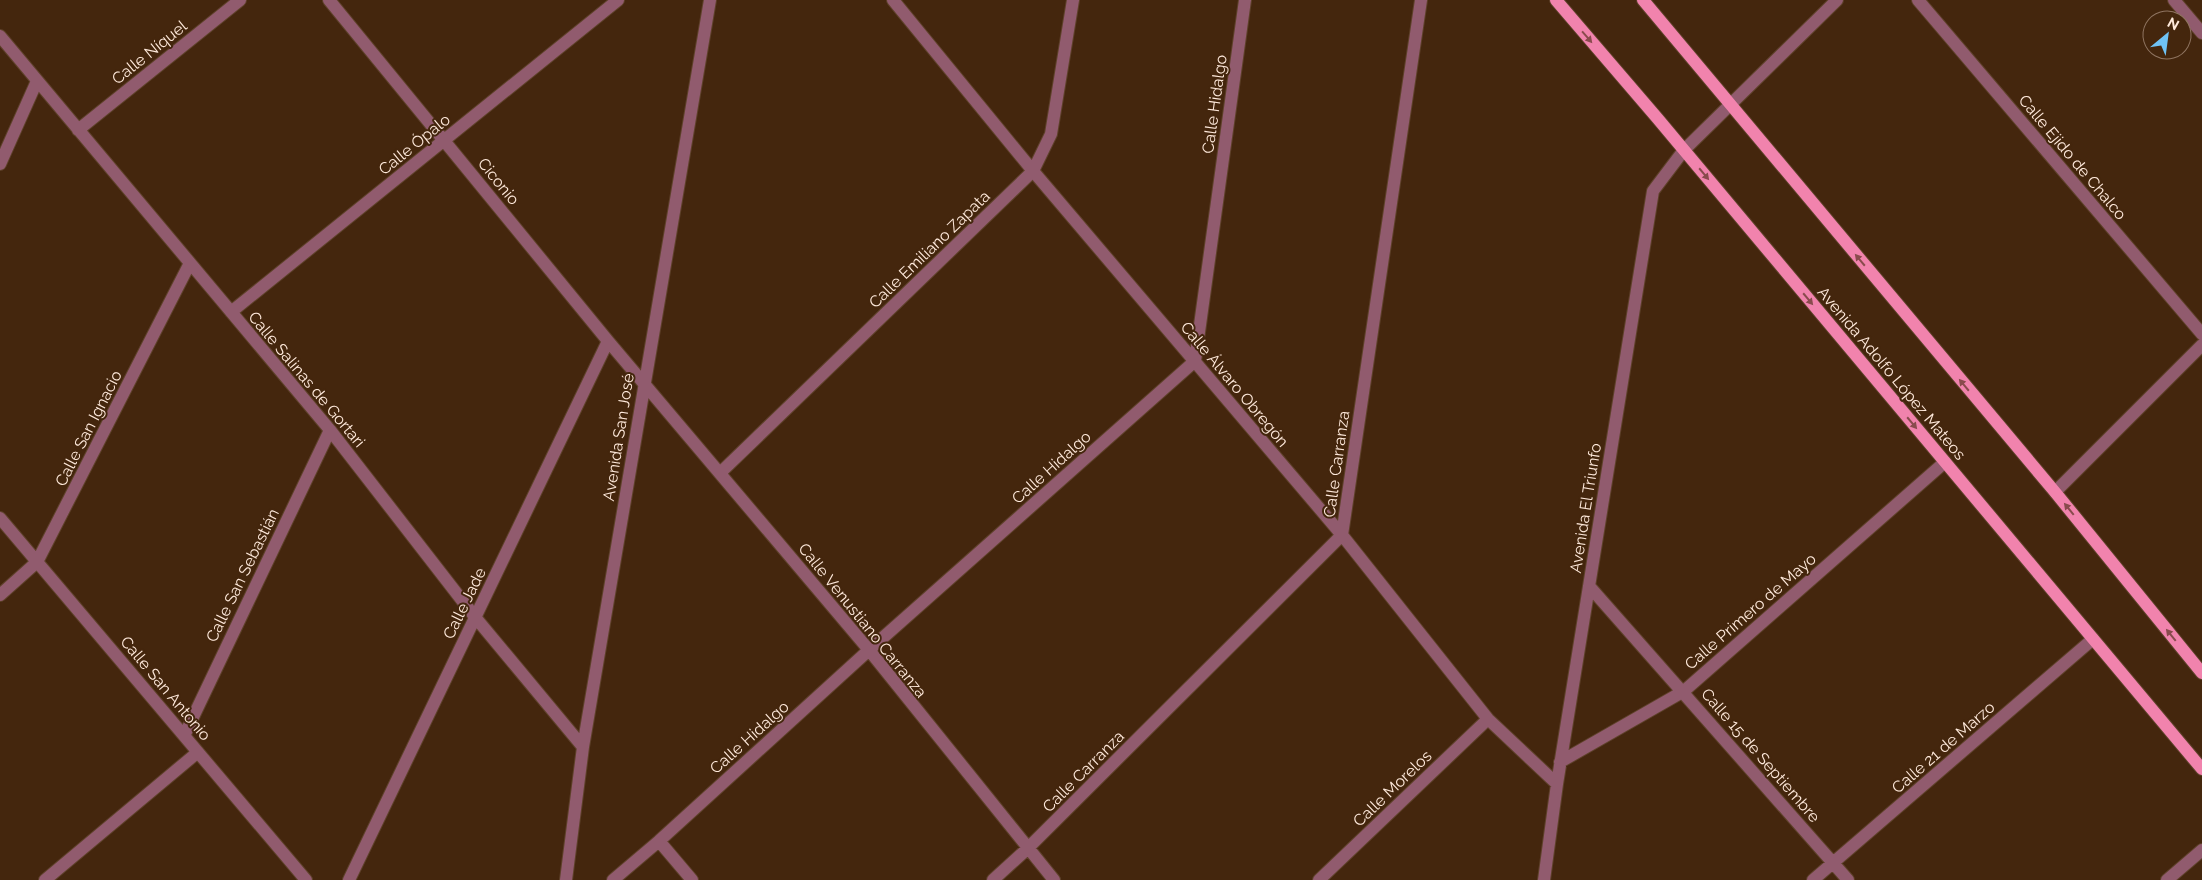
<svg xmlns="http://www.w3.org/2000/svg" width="2202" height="880" font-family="Raleway,sans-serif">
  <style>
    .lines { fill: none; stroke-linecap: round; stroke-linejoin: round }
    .minor-casing { stroke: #5e412a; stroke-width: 14 }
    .major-casing { stroke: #5e412a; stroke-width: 14 }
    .minor { stroke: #915b6e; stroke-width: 12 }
    .major { stroke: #f183ad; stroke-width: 12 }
    .oneway { fill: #894b4d }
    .labels { text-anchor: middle; stroke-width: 4; stroke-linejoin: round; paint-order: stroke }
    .street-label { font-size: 16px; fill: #ffeadc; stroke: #44260d }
  </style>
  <rect width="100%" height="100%" fill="#44260d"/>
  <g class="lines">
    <g class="minor-casing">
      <path id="minor" d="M329,0L608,341L869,650L1054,880
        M893,0L1033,171L1342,535L1488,719L1557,784
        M1918,0L2202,334
        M2174,0L2202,33
        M0,36L330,430L475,617L583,747
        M78,130L240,0
        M0,164L37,81
        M231,312L618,0
        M720,473L1033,171L1051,134L1073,0
        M2055,492L2202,345
        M0,518L306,880
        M1589,586L1848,880
        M0,595L37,562L190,263
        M185,734L330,430
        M1560,762L1684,691L1945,462
        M659,841L692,880
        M45,880L198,752
        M349,880L608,341
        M566,880L583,747L710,0
        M613,880L659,841L869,650L1195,361L1245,0
        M993,880L1027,849L1342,535L1421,0
        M1319,880L1488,719
        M1544,880L1557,784L1653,191L1684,150L1837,0
        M1813,880L2093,639
        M2167,880L2202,850"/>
    </g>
    <g class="major-casing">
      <path id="major" d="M1556,0L1658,119L2202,769
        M1643,0L2055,492L2202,673"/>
    </g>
    <use href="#minor" class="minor"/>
    <use href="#major" class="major"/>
  </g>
  <defs><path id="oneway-solid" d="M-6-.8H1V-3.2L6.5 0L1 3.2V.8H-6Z" transform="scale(1.25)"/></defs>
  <g class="oneway">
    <use href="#oneway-solid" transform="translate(1587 37) rotate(49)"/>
    <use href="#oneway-solid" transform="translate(1704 174) rotate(50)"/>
    <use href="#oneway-solid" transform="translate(1860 260) rotate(-130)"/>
    <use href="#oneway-solid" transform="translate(1808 299) rotate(50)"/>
    <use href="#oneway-solid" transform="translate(1964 385) rotate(-130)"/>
    <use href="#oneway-solid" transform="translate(1912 423) rotate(50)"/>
    <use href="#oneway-solid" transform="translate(2069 509) rotate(-129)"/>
    <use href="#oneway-solid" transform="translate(2171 635) rotate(-129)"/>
  </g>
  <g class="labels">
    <g class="street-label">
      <text transform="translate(149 52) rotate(-39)" y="6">Calle Níquel</text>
      <text transform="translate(1214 104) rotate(-82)" y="6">Calle Hidalgo</text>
      <text transform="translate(414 144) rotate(-39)" y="6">Calle Ópalo</text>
      <text transform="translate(2073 157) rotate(50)" y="6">Calle Ejido de Chalco</text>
      <text transform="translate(499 181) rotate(51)" y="6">Ciconio</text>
      <text transform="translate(929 249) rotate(-44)" y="6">Calle Emiliano Zapata</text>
      <text transform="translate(1892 373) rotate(50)" y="6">Avenida Adolfo López Mateos</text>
      <text transform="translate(307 379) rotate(50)" y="6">Calle Salinas de Gortari</text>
      <text transform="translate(1235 384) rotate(50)" y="6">Calle Álvaro Obregón</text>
      <text transform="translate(88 428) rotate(-63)" y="6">Calle San Ignacio</text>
      <text transform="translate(618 437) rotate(-81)" y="6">Avenida San José</text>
      <text transform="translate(1336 464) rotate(-82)" y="6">Calle Carranza</text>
      <text transform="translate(1051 467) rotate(-42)" y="6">Calle Hidalgo</text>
      <text transform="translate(1585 508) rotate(-81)" y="6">Avenida El Triunfo</text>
      <text transform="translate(242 575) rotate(-64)" y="6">Calle San Sebastián</text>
      <text transform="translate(464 603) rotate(-64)" y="6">Calle Jade</text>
      <text transform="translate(1750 611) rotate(-41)" y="6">Calle Primero de Mayo</text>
      <text transform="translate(863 620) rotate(51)" y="6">Calle Venustiano Carranza</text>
      <text transform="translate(166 688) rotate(50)" y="6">Calle San Antonio</text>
      <text transform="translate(749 737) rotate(-42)" y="6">Calle Hidalgo</text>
      <text transform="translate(1943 747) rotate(-41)" y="6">Calle 21 de Marzo</text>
      <text transform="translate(1761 755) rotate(49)" y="6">Calle 15 de Septiembre</text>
      <text transform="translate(1083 771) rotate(-45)" y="6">Calle Carranza</text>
      <text transform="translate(1392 788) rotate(-44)" y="6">Calle Morelos</text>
    </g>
  </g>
  <g transform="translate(2167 35) rotate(29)"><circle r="24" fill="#44260d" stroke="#8f7460"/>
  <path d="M0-4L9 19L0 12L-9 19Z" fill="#6fc2f4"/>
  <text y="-8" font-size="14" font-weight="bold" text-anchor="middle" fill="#ffeadc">N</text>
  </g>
</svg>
